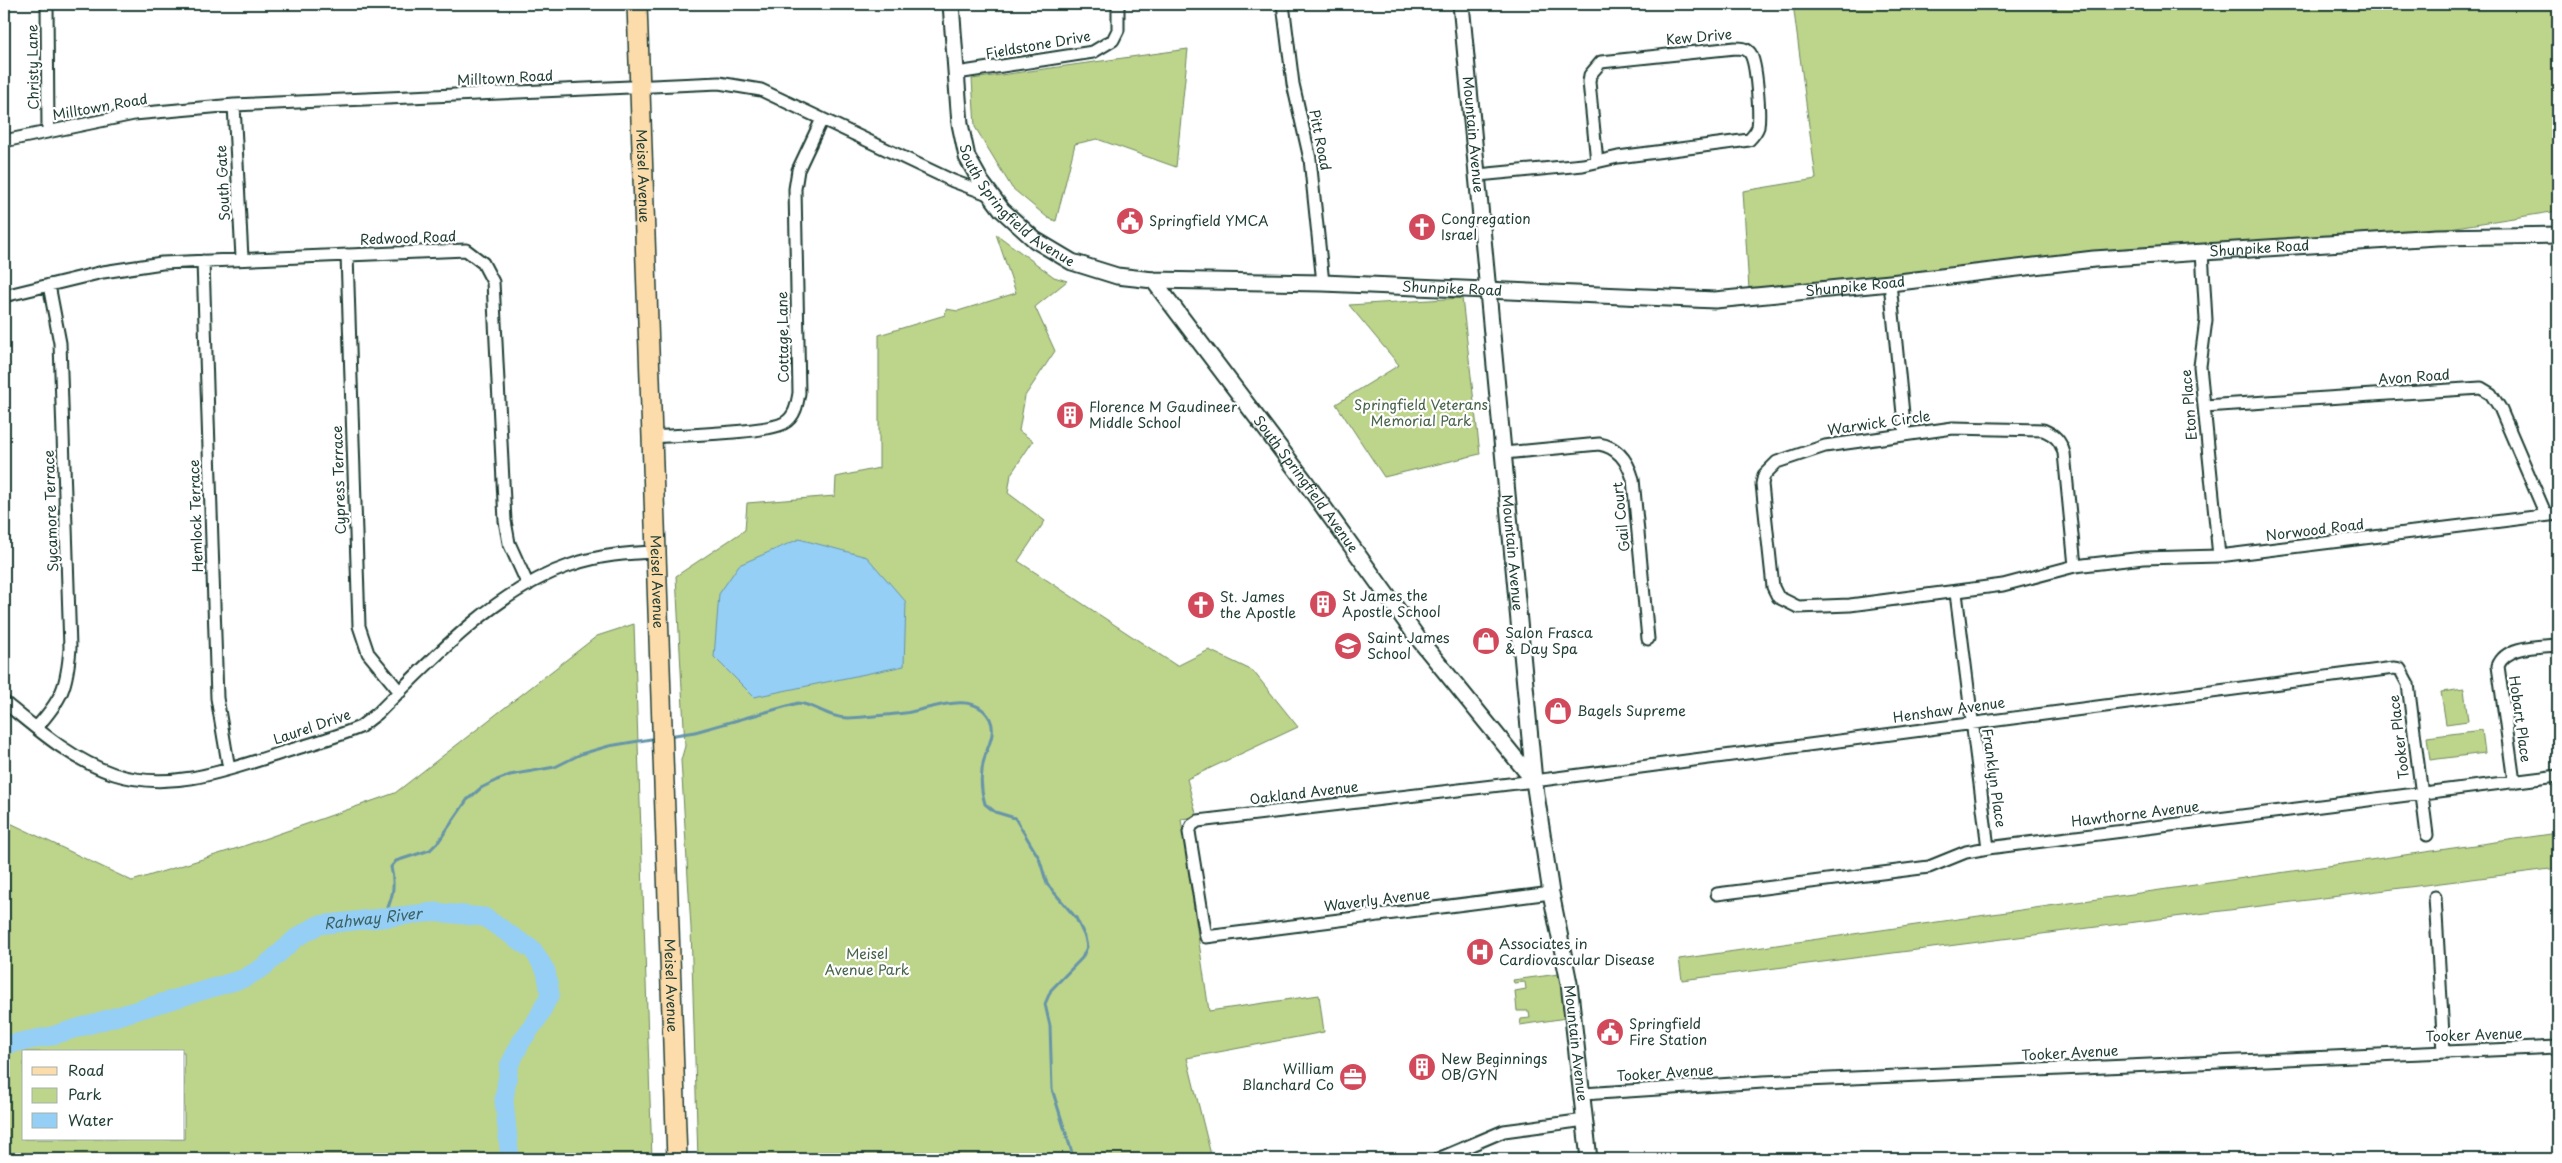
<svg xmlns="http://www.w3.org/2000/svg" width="2562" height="1163" font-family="'Playpen Sans',sans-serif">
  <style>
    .green { fill: #bdd48b; stroke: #6e8860; fill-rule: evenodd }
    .water { fill: #95cff5; stroke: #6695a8 }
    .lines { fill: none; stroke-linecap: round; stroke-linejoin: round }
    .stream { stroke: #6695a8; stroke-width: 3 }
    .river { stroke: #95cff5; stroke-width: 19 }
    .minor-casing { stroke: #1f3d34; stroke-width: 15 }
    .tertiary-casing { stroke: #1f3d34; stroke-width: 19 }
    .primary-casing { stroke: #1f3d34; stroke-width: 22 }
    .minor { stroke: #fff; stroke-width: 11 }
    .tertiary { stroke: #fff; stroke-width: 15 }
    .primary { stroke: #fddcac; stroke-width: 19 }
    .labels { text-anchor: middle; stroke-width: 4.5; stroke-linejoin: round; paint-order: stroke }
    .street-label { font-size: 14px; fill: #1f3d34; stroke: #fff }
    .poi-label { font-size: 14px; fill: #1f3d34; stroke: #fff; text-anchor: start }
    .park-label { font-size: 14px; fill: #46634a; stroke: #fff }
    .water-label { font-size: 15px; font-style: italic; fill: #3c6264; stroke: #fff }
  </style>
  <rect width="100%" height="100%" fill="#fff"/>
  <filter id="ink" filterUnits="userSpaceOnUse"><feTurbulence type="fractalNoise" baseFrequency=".02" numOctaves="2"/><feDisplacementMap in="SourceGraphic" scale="10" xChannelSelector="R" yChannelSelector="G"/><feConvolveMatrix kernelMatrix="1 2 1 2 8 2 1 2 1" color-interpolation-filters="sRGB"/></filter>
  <g filter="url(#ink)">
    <path class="green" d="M1793,4H2558V211L2443,229L2054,258L1749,290L1743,191L1816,179Z
      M1188,49L1176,167L1097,139L1075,144L1056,221L1048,218L1012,188L975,127L972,79Z
      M996,234L1054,277L1067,281L1035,307L1055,351L1025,396L1019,431L1033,441L1011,474L1008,493L1045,521L1018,561L1177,666L1209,650L1253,671L1298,727L1187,779L1197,817L1181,819L1209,1011L1319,995L1324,1032L1187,1058L1212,1159H698L691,928L681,760L685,746L676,576L745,530L747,503L835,496L836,477L879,468V335L945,315L946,309L958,311L1016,293Z
      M1462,298L1480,454L1384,477L1336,404L1399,365L1349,305Z
      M634,624L652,1159H4V820L132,881L241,847L395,793L597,636ZM24,1052H184V1139H24Z
      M2464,689L2468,721L2446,724L2441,692Z
      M2482,730L2485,753L2430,760L2427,737Z
      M2558,833V868L1682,980L1679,959Z
      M1559,974L1566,1018L1520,1025L1521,1019L1530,1018L1529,1011H1517L1515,991L1526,989L1525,982L1514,983L1513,980Z"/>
    <path class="water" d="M799,539L867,557L906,602L904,666L754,697L714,657L719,594L739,565Z"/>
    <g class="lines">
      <path class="stream" d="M668,736L695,732L798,703C814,704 828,718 848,718C866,717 887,715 905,713C929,710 974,688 990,719C996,732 989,744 985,756C980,772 980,788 985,804L995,812L1015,818L1039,858L1047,884L1076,918L1085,937L1087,947L1082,958L1051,990L1045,1004L1050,1026L1052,1089L1074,1159
        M384,918C392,898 396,888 391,867L396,861L430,850L439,841L467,800L481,788L497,780L510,775L555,767L581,754L609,746L657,738"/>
      <path class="river" id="s1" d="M4,1045L51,1036L245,978L265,966L296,938L318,925L435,912L484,917L533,950L546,971L550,994L538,1018L521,1042L509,1066L504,1100L510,1159"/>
      <g class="minor-casing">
        <path id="minor" d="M47,4L48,131
          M1283,4L1293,84L1310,159L1323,283
          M957,73L1093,52L1113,40L1118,30V4
          M234,105L242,258
          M4,141L134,114L234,105L719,83L761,90L953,181L988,194
          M1478,175L1583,165L1618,157L1749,140C1753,136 1756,133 1758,127C1760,115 1757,63 1750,53C1746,48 1741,48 1735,48L1601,62L1590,75L1589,82L1597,162
          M2202,252L2206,320L2200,366L2219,556
          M347,255L359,626L368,653L400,692
          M203,261L217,698L229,769
          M1890,283L1905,434
          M4,296L103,272L162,263L466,250L483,263L493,282L505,521L509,543L528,585
          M2204,406L2481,388L2491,394L2500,408L2546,515
          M653,437C678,435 767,433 784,423C795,417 797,405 799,393L795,189L798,170L822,119
          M1504,453L1599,444C1618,447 1628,462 1633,479L1648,639
          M2075,566L2064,453C2060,440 2055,435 2043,430L1953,428L1825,446L1777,462L1764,475L1762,484L1773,587L1778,597L1798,607L1850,605L2003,585L2075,566L2143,558L2219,556L2558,514
          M1956,593L1988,848
          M4,702C38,730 72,760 114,774C170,792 228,770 281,753C307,745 334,738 360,727L378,713C433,658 496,590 571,565C599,555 628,553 657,552
          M36,728C62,699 67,687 70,648L60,343L49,285
          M2514,782L2498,666C2506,645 2539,647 2558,645
          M1551,893L1206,937L1189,832L1192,825L1198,821L1534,781L2394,668L2400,669L2408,684L2427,835
          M1717,894L1929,867L1966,852L1988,848L2558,776
          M2435,897L2444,1052
          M1583,1094L1763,1082L2558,1047
          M1438,1159L1504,1131L1585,1120"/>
      </g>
      <g class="tertiary-casing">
        <g id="tertiary">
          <path id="s2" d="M951,4L960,124L967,157L981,182L1002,210L1035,240L1072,262L1117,276L1153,280L1323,283L1715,300L1890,283L2094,259L2437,237L2558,235"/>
          <path id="s3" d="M1461,4L1534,781L1551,893L1569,983L1589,1159"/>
          <path id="s4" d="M1153,280L1304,480L1417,637L1534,781"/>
        </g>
      </g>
      <g class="primary-casing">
        <g id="primary">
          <path id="s5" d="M637,4L677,1159"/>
        </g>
      </g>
      <use href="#minor" class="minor"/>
      <use href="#tertiary" class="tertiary"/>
      <use href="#primary" class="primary"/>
    </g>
  </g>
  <defs>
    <g id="civic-disc" transform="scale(1.4375)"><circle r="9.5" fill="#d1495b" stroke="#fff"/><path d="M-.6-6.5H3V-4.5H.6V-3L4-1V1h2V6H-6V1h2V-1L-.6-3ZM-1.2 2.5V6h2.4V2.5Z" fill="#fff"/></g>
    <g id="church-disc" transform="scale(1.4375)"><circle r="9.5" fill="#d1495b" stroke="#fff"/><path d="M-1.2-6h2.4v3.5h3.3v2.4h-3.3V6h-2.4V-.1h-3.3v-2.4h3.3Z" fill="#fff"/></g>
    <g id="building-disc" transform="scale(1.4375)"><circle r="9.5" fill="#d1495b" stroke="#fff"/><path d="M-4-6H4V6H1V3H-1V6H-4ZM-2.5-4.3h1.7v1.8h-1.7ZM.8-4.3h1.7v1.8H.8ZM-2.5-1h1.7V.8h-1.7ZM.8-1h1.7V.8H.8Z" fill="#fff"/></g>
    <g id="shop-disc" transform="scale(1.4375)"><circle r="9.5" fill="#d1495b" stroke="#fff"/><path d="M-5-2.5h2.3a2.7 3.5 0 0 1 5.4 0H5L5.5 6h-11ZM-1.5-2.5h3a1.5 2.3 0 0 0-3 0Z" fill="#fff"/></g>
    <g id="school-disc" transform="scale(1.4375)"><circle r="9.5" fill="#d1495b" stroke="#fff"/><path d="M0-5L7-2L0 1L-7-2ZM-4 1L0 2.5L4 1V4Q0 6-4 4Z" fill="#fff"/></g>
    <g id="hospital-disc" transform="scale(1.4375)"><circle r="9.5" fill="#d1495b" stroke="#fff"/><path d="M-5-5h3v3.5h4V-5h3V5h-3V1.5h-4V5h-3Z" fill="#fff"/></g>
    <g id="office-disc" transform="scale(1.4375)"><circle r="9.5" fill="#d1495b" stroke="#fff"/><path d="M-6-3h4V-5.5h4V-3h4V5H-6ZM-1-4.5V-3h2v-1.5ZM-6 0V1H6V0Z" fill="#fff"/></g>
  </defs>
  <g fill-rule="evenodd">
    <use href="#civic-disc" x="1130" y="221"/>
    <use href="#church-disc" x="1422" y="227"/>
    <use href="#building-disc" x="1070" y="415"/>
    <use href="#building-disc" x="1323" y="604"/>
    <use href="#church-disc" x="1201" y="605"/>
    <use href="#shop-disc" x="1486" y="641"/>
    <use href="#school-disc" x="1348" y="646"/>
    <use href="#shop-disc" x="1558" y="711"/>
    <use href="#hospital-disc" x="1480" y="952"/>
    <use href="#civic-disc" x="1610" y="1032"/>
    <use href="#building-disc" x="1422" y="1067"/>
    <use href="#office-disc" x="1353" y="1077"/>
  </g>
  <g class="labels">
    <g class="street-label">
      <text transform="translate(1699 37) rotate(-5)" y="5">Kew Drive</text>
      <text transform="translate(1038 45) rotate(-10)" y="5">Fieldstone Drive</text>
      <text transform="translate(33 67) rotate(-91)" y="5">Christy Lane</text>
      <text transform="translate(505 78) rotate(-3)" y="5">Milltown Road</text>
      <text transform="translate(100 107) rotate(-10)" y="5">Milltown Road</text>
      <text dy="5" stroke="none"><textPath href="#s3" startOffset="131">Mountain Avenue</textPath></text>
      <text transform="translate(1320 140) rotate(79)" y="5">Pitt Road</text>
      <text dy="5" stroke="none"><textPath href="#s5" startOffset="172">Meisel Avenue</textPath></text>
      <text transform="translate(223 183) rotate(-93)" y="5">South Gate</text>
      <text dy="5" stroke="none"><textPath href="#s2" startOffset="224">South Springfield Avenue</textPath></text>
      <text transform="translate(408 238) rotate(-2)" y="5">Redwood Road</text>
      <text dy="5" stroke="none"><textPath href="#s2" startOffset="1498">Shunpike Road</textPath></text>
      <text dy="5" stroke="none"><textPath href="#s2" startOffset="1092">Shunpike Road</textPath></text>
      <text dy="5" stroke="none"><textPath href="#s2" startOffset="688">Shunpike Road</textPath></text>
      <text transform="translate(783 337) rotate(-91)" y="5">Cottage Lane</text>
      <text transform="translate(2414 377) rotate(-4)" y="5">Avon Road</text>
      <text transform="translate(2189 405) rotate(-95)" y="5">Eton Place</text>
      <text transform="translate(1879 423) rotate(-8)" y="5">Warwick Circle</text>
      <text transform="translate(339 480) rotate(-92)" y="5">Cypress Terrace</text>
      <text dy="5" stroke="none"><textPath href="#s4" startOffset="255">South Springfield Avenue</textPath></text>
      <text transform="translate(51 511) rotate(-92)" y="5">Sycamore Terrace</text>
      <text transform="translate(196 516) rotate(-92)" y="5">Hemlock Terrace</text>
      <text transform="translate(1621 517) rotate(-96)" y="5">Gail Court</text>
      <text transform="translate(2315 530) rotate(-7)" y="5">Norwood Road</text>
      <text dy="5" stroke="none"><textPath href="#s3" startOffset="551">Mountain Avenue</textPath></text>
      <text dy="5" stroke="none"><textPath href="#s5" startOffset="578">Meisel Avenue</textPath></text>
      <text transform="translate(1949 710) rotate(-8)" y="5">Henshaw Avenue</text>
      <text transform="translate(2520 719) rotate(82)" y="5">Hobart Place</text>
      <text transform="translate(312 727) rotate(-19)" y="5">Laurel Drive</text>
      <text transform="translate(2399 737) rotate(-97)" y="5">Tooker Place</text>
      <text transform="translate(1994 778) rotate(82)" y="5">Franklyn Place</text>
      <text transform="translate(1304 793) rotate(-7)" y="5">Oakland Avenue</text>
      <text transform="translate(2135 814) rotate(-7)" y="5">Hawthorne Avenue</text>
      <text transform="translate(1377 900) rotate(-7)" y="5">Waverly Avenue</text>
      <text dy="5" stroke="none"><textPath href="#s5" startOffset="982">Meisel Avenue</textPath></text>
      <text transform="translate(2474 1035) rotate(-2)" y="5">Tooker Avenue</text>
      <text dy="5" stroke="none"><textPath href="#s3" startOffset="1046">Mountain Avenue</textPath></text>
      <text transform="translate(2070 1053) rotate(-3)" y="5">Tooker Avenue</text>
      <text transform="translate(1665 1073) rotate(-4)" y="5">Tooker Avenue</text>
    </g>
    <g class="poi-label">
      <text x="1441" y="224">Congregation<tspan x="1441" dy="16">Israel</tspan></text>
      <text x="1149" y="226">Springfield YMCA</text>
      <text x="1089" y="412">Florence M Gaudineer<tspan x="1089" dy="16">Middle School</tspan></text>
      <text x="1342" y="601">St James the<tspan x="1342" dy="16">Apostle School</tspan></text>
      <text x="1220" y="602">St. James<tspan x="1220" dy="16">the Apostle</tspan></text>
      <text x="1505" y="638">Salon Frasca<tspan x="1505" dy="16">&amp; Day Spa</tspan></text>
      <text x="1367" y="643">Saint James<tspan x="1367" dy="16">School</tspan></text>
      <text x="1577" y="716">Bagels Supreme</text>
      <text x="1499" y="949">Associates in<tspan x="1499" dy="16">Cardiovascular Disease</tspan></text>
      <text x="1629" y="1029">Springfield<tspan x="1629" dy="16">Fire Station</tspan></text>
      <text x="1441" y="1064">New Beginnings<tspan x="1441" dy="16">OB/GYN</tspan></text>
      <text x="1334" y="1074" text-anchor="end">William<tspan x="1334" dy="16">Blanchard Co</tspan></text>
    </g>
    <g class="park-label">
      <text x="1421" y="410">Springfield Veterans<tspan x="1421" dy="16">Memorial Park</tspan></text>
      <text x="867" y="959">Meisel<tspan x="867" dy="16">Avenue Park</tspan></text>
    </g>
    <g class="water-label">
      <text dy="5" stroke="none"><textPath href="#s1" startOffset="396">Rahway River</textPath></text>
    </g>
  </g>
  <rect width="2562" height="1163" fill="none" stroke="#fff" stroke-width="20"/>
  <rect x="10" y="10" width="2542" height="1143" fill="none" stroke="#1f3d34" stroke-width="2" filter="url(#ink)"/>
  <rect x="22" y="1050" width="162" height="90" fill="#ffffff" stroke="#a5b1ae"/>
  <rect x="32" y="1067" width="25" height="8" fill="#fddcac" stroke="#a5b1ae"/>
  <text x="68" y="1076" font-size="15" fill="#1f3d34">Road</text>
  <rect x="32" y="1088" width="25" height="15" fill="#bdd48b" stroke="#a5b1ae"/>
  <text x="68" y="1100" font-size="15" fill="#1f3d34">Park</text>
  <rect x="32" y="1113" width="25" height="15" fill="#95cff5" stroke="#a5b1ae"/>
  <text x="68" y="1126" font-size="15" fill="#1f3d34">Water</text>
</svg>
